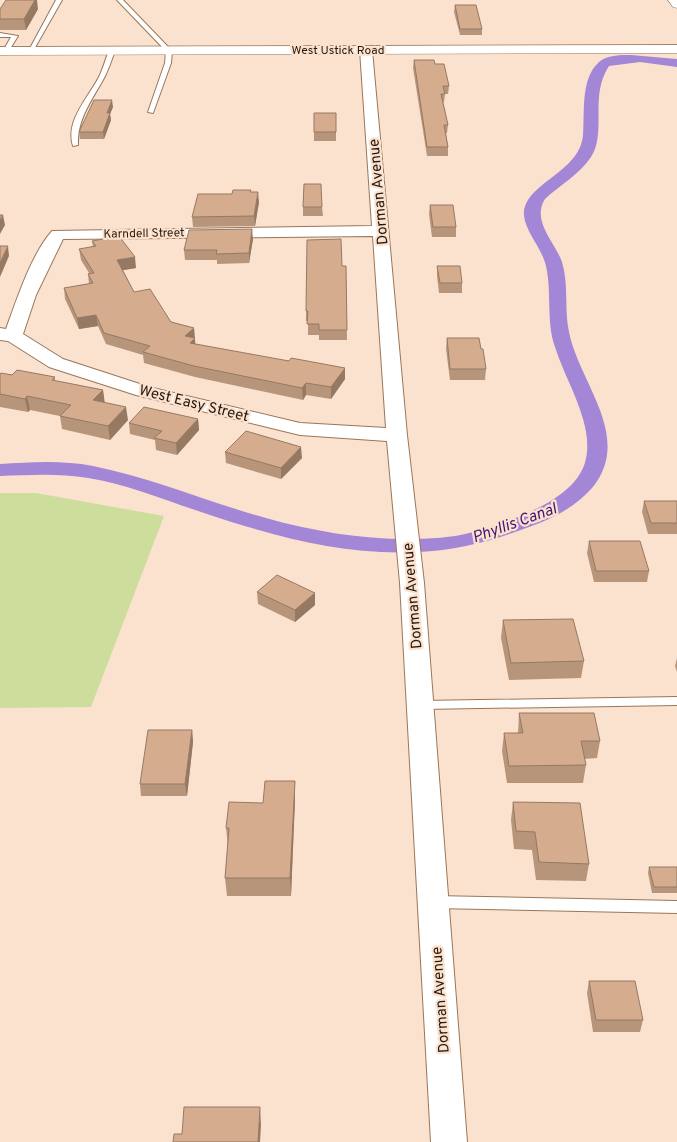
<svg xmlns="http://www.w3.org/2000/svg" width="677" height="1142" font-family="Overpass,sans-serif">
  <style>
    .green { fill: #ccdd9c }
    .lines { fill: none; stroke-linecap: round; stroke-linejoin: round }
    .canal { fill: #a386d6; fill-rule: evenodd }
    .lane-casing { stroke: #9a7658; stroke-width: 2 }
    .street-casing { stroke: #9a7658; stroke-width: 2 }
    .secondary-casing { stroke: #9a7658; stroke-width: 1 }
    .lane { fill: #fff; fill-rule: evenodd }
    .street { fill: #fff; fill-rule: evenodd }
    .secondary { fill: #fff; fill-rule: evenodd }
    .wall { fill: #b7957a }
    .shaded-wall { fill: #957963 }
    .building { fill: #d5ad8e; stroke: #957963 }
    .labels { text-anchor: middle; stroke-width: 4.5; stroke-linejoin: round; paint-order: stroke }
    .far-street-label { font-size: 12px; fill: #27190d; stroke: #fbe2cf }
    .street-label { font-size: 15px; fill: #27190d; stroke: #fbe2cf }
    .water-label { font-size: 16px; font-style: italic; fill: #421372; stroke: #fbe2cf }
  </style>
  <rect width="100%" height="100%" fill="#fbe2cf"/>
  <path class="green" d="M0,493H36L164,516L91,707L0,708Z"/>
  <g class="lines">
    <path class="canal" d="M631,55L677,59V67L640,62L609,66C589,96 607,132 591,157C580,174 560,185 545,199C531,221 555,242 562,262C569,285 564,309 569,332C579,383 634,437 592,488C571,512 542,523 512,533C410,570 313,549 213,516C172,503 131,485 88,478C59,473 29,475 0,476V464C31,462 63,460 93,466C152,478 208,502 266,518C312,531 360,539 407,539C429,539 452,538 473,532C505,523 564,504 581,472C590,456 588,436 583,419C576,394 563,372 555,347C546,321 552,293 546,266C542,248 526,233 524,216C522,183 580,174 583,135C585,113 580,79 599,62C606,55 621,55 631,55Z"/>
    <g class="lane-casing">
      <path id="lane" d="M56,0H62L33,51L28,52Z
        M117,0H123L172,51L171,63L153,113L148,112L165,63L166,51Z
        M0,33L18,36L8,52L3,51L11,37H0Z
        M112,49L115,51C111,61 108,71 103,80C91,101 77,120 78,145L73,146C65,121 88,98 99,77C103,69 105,60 109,51Z
        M677,697V705L421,709L417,708L415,705L417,702L421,701Z
        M434,896L677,901V913L434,908L429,906L427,902L429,898Z"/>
    </g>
    <g class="street-casing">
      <path id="street" d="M366,46L372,50L407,435L424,583L467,1142H431L400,583L387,441L300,435L136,395L49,367L8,341L0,340V328L6,329C17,299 31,255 52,231L372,226L360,50ZM373,236L386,428L300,423L149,387L63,359L23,334L36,295L63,239Z"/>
    </g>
    <g class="secondary-casing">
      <path id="secondary" d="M668,0H677V8L673,7Z
        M677,45V53L0,55V47Z"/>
    </g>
    <use href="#lane" class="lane"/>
    <use href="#street" class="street"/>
    <use href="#secondary" class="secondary"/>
  </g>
  <path class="wall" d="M455,5L482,29V35H460L454,12Z
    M0,9H38L26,30H0Z
    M414,60L435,64L449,86L448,94H445L444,102H443L448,125L447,133H446L448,147V156H427L413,68Z
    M113,107L110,114L111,120L104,139H80L79,132Z
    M314,113H336V141H314Z
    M251,192L259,202L255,226L193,227L192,217L232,194Z
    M430,205L456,227V237H432L429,214Z
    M303,207H322L323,216H303Z
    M253,239L249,263L217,264V260H185L184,250Z
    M92,241L136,268L123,270L134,292L171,322L194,328L195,344L345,379L331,399L306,395L303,400L195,377L144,363L143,355L106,344L98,326L79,329L65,299L64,288L89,284L88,274L89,273L81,260L79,249L93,247Z
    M342,266H346L347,340H319V335H308V321H306V311Z
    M437,266L462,283V293H439L437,276Z
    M447,338L481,349L486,369L485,380H450L446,349Z
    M0,374L55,377V381L103,390L104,402L128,420L110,440L62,429L60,416L30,410L28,412L0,407Z
    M198,419L199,430L177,455L156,450L155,440L130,434L129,423Z
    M225,452L302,458L281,479L226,463Z
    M644,501H677V534H648L642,512Z
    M589,541L649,571L647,582H594L587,553Z
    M257,592L315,593V605L295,622L258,604Z
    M503,620L584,661L581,678L509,680L501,638Z
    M677,658V672L675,666Z
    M519,713L600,741L597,758L584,759L586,765L583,783H507L502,751L504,733H518Z
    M192,730L193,742L187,796H141L140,784Z
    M295,781V799L291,896H227L225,878L228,846L226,828Z
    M513,802L589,864L586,881L536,880L532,850L514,849L511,820Z
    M649,867H677V893H652L648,873Z
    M589,981L643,1020L640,1032H593L587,993Z"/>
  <path class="shaded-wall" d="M35,0H37L38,9L26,30L24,19Z
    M112,100L113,107L110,114L111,120L104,139L103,132L107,113Z
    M258,192L259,202L255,226L254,216Z
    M3,215L5,225L0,234V221Z
    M252,229L253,239L249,263V253Z
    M8,246L9,256L0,277V263Z
    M135,257L136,268L118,271L117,260Z
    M96,315L98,326L79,329L77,318Z
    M194,328L195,340L196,350L185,336Z
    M345,368V379L331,399V387Z
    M306,383V395L303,400L302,388Z
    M103,390L105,404L93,400Z
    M27,396L30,410L28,412L25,399Z
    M126,407L128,420L110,440L108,426Z
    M198,419L199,430L177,455L176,443Z
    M301,447L302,458L281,479V468Z
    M315,593V605L295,622V610Z
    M192,730L193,742L187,796L185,784Z
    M295,781V799L291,896L290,878Z
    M260,1107L261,1125L260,1142H258Z"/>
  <path class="building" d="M6,0H35L24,19H0V9Z
    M455,5H476L482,29H460Z
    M414,60H434L435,64H444L449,86H443L445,94H441L448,125H444L448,147H427Z
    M94,100H112L107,113H110L103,132H79Z
    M314,113H336V132H314Z
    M304,184H321L322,207H303Z
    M233,190H251L250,192H258L254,216L192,217L198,194H232Z
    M430,205H453L456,227H433Z
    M0,215H3L0,221Z
    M252,229L249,253L216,254L217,250H184L189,230Z
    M119,236L135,257L117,260L134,292L150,289L171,322L194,328L185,336L195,338L190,343L289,361L291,358L345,368L331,387L306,383L302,388L194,366L143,352L150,346L104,333L96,315L77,318L64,288L93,283L88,274L94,273L79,249L96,246L92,241Z
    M341,239L342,266H346L347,330H319V324H307L308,311H306L307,240Z
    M0,246H8L0,263Z
    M437,266H460L462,283H440Z
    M447,338H479L481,349H483L486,369H450Z
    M17,370L55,377L52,380L103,390L93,400L126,407L108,426L60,416L71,405L27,396L25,399L0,394V374L1,373L12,375Z
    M144,407L198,419L176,443L154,438L162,431L129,423Z
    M246,431L301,447L281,468L225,452Z
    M644,501H677V523H651Z
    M589,541H640L649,571H596Z
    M277,575L315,593L295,610L257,592Z
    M573,619L584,661L511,663L503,620Z
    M519,713H594L600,741H581L586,765L509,766L504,733H523Z
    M148,730H192L185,784H140Z
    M265,781H295L290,878H225L229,828H226L229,802L263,803Z
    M513,802L580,803L589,864L539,862L535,832L516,831Z
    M649,867H677V887H654Z
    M589,981H635L643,1020H596Z
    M184,1107H260L258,1142H173L174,1134H182Z"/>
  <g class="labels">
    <g class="far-street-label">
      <text x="338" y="54">West Ustick Road</text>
      <text transform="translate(144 233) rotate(-1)" y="4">Karndell Street</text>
    </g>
    <g class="street-label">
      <text transform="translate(378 192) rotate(-95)" y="5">Dorman Avenue</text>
      <text transform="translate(194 403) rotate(14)" y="5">West Easy Street</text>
      <text transform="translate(412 596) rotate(-95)" y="5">Dorman Avenue</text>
      <text transform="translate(440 1000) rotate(-94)" y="5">Dorman Avenue</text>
    </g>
    <g class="water-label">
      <text transform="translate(514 522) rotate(-20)" y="6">Phyllis Canal</text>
    </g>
  </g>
</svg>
